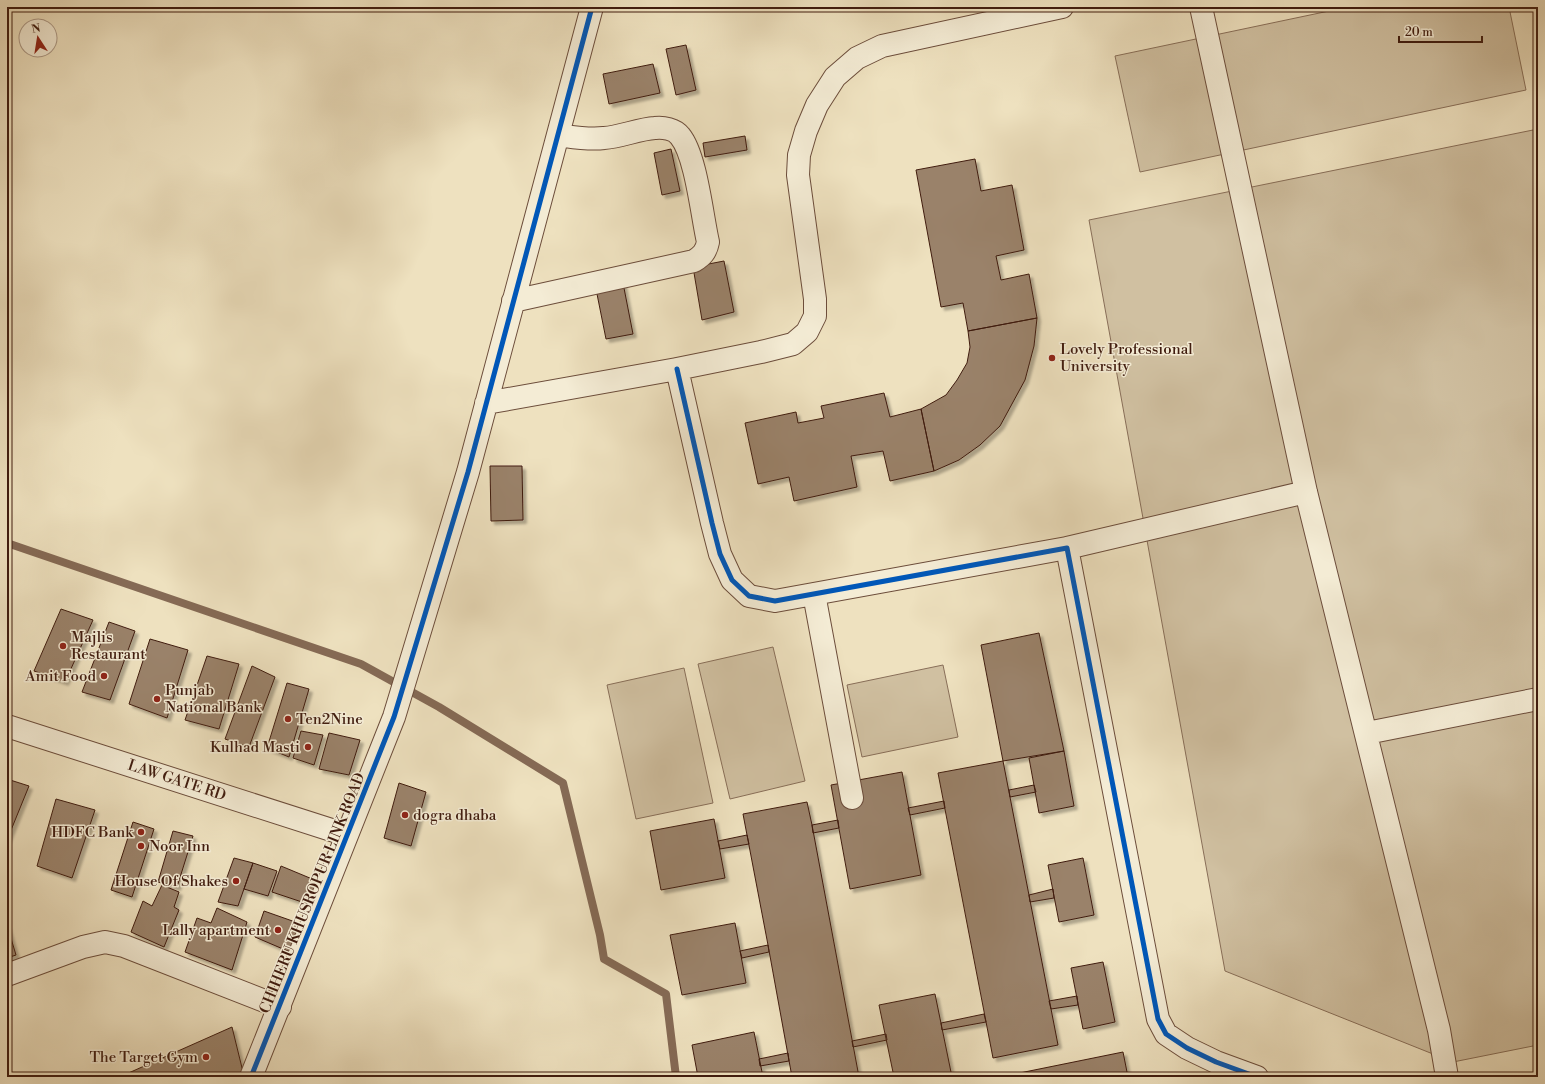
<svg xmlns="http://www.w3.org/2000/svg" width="1545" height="1084" font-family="'Libre Bodoni',serif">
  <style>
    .green { fill: #d0c0a1; stroke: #886e58 }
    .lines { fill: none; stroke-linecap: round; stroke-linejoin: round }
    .stream { stroke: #856a55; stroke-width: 8 }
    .building { fill: #9a826b; stroke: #401c0f; filter: url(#shadow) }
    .minor-casing { stroke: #6c4d3b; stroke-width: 24 }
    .minor { stroke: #f4ecd5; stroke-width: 22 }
    .cycleway-casing { stroke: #f4ecd5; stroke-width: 8 }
    .cycleway { stroke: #0057b8; stroke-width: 5 }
    .poi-dot { fill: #8f2418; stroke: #f4ecd5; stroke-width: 1.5 }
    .labels { text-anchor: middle; stroke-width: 3; stroke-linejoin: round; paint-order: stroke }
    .poi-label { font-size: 15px; fill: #401c0f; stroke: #f4ecd5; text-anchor: start }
    .street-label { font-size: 15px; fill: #401c0f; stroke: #f4ecd5 }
  </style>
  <defs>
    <filter id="shadow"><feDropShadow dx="3.5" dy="3.5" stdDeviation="1" flood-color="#0004"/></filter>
  </defs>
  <rect width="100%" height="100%" fill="#eee1bf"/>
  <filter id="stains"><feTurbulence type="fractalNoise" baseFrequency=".005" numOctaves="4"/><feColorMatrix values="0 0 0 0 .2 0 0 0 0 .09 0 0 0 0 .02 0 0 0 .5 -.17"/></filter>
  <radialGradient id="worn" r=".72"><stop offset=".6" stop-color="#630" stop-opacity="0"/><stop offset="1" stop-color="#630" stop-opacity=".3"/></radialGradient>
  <path class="green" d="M1348,7H1509L1526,90L1140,172L1115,56Z
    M1538,129V1045L1453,1062L1225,971L1089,220Z
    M773,647L805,781L730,799L698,664Z
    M943,665L958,737L862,757L847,685Z
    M684,668L713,803L636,819L607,685Z"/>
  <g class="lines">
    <path class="stream" d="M7,543L361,664L439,707L563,783L600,935L604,959L666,994L676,1077"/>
  </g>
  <path class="building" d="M686,45L696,90L676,95L666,49Z
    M653,64L660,93L609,104L603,74Z
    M745,136L747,150L705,157L703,143Z
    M671,149L680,191L662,195L654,153Z
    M975,159L981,191L1012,185L1024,250L996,256L1001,280L1029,274L1037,318L968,331L963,303L941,307L916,170Z
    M724,261L734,312L702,320L693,267Z
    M623,283L633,334L606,339L596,289Z
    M1037,318L1034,346L1025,380L1000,426L980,445L959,460L934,471L921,409L946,395L957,380L967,363L970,347L968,331Z
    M884,393L890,417L921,409L934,471L890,481L883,451L851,456L857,487L794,501L789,477L758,484L745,423L796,412L798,423L824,418L821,406Z
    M490,466H522L523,520L491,521Z
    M61,609L93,620L65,682L34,671Z
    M109,622L135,631L110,700L82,692Z
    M1039,633L1064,751L1003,761L981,645Z
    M150,639L188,650L167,718L129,704Z
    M207,656L239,664L219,729L185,720Z
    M252,666L275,677L249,747L225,739Z
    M287,683L309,689L289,757L267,748Z
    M301,731L323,735L314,765L293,758Z
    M329,733L360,740L349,775L319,769Z
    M1064,751L1074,806L1039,813L1029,758Z
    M1003,761L1058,1045L993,1058L938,773Z
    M902,772L921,875L850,889L831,785Z
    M7,779L29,786L7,840Z
    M399,783L426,792L411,846L384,838Z
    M1034,785L1036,792L1010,797L1009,790Z
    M56,799L95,810L72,878L37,866Z
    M944,801L945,808L910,815L908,808Z
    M807,802L812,825L859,1077H792L768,945L743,814Z
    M714,819L725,878L661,890L650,831Z
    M838,820L839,828L813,833L812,825Z
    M133,822L154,829L132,897L111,890Z
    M173,831L193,836L177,887L158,882Z
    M747,835L749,844L720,849L718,841Z
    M234,858L253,863L238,906L218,902Z
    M1083,858L1094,915L1059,922L1048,865Z
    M253,863L277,871L268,896L244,889Z
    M281,866L317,881L308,904L272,892Z
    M162,885L179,892L174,907L179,910L164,947L131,932L143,901L152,906Z
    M1053,889L1054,898L1030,902L1029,895Z
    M217,908L247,922L232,970L185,952L197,918L211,923Z
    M264,911L301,924L290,952L255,937Z
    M735,923L746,983L682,995L670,935Z
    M7,925L16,955L7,958Z
    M768,945L769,952L742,958L740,951Z
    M1103,962L1115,1022L1083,1029L1071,968Z
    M935,994L952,1077H894L879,1005Z
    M1077,996L1078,1005L1051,1009L1049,1001Z
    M984,1014L986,1022L942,1030L941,1023Z
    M232,1027L243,1072L231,1077H124V1075Z
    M754,1032L763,1077H698L692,1045Z
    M886,1034L887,1040L853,1047L852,1041Z
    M1123,1052L1128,1077H1000Z
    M788,1053L789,1061L760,1066L759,1059Z"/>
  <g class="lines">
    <g class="minor-casing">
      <path id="minor" d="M1201,7L1306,492L1439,1030L1447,1077
        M513,301L694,261C702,256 706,252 708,242C702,216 696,155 680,136C675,129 663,127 655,128C638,129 621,137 604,138C588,140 573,137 558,135
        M677,369L712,523L720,554L732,580L749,596L775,601L1067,548L1158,1019L1166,1034L1187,1048L1216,1062L1257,1077
        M486,403L677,369L761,352L793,344L807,332L815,316V299L798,175L799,155L806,131L817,105L835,77L857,58L882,46L1062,7
        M1067,548L1306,492
        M814,594L852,798
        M7,726L347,835
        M1367,733L1538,699
        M7,975L83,947L105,942L124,946L280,1007
        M251,1077L394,717L468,472L592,7"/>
    </g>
    <use href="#minor" class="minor"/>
    <g class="cycleway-casing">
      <path id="cycleway" d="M677,369L712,523L720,554L732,580L749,596L775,601L1067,548L1158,1019L1166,1034L1187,1048L1216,1062L1257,1077
        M251,1077L394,717L468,472L592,7"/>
    </g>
    <use href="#cycleway" class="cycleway"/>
  </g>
  <g class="poi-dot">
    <circle cx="1052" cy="358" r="4"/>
    <circle cx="63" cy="646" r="4"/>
    <circle cx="104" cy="676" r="4"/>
    <circle cx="157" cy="699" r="4"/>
    <circle cx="288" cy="719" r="4"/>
    <circle cx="308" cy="747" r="4"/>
    <circle cx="405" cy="815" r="4"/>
    <circle cx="141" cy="832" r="4"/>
    <circle cx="141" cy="846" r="4"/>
    <circle cx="236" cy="881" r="4"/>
    <circle cx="278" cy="930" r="4"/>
    <circle cx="206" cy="1057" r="4"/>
  </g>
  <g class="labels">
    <g class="poi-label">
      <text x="1060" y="354">Lovely Professional<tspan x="1060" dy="17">University</tspan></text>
      <text x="71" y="642">Majlis<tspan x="71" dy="17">Restaurant</tspan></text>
      <text x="96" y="681" text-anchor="end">Amit Food</text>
      <text x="165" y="695">Punjab<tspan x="165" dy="17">National Bank</tspan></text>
      <text x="296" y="724">Ten2Nine</text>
      <text x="300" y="752" text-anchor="end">Kulhad Masti</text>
      <text x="413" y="820">dogra dhaba</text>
      <text x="133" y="837" text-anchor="end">HDFC Bank</text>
      <text x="149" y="851">Noor Inn</text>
      <text x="228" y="886" text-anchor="end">House Of Shakes</text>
      <text x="270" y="935" text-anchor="end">Lally apartment</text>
      <text x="198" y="1062" text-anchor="end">The Target Gym</text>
    </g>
    <g class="street-label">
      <text transform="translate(177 780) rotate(18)" y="5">LAW GATE RD</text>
      <text transform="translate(312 893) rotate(-68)" y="5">CHIHERU KHUSROPUR LINK ROAD</text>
    </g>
  </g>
  <rect width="1545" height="1084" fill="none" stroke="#eee1bf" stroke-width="24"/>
  <rect x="8" y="8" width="1529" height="1068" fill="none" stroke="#401c0f" stroke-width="2"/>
  <rect x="12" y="12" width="1521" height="1060" fill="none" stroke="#401c0f"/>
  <g transform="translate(38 38) rotate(348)"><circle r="19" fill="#f4ecd5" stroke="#ac9986"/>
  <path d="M0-3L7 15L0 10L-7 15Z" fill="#8f2418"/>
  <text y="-6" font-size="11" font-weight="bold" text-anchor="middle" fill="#401c0f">N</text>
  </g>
  <path d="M1399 36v6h83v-6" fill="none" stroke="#401c0f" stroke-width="2"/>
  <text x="1405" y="36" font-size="12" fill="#401c0f" stroke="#f4ecd5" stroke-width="3" paint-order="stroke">20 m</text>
  <rect width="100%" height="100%" filter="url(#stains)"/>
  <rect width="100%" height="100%" fill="url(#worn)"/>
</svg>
